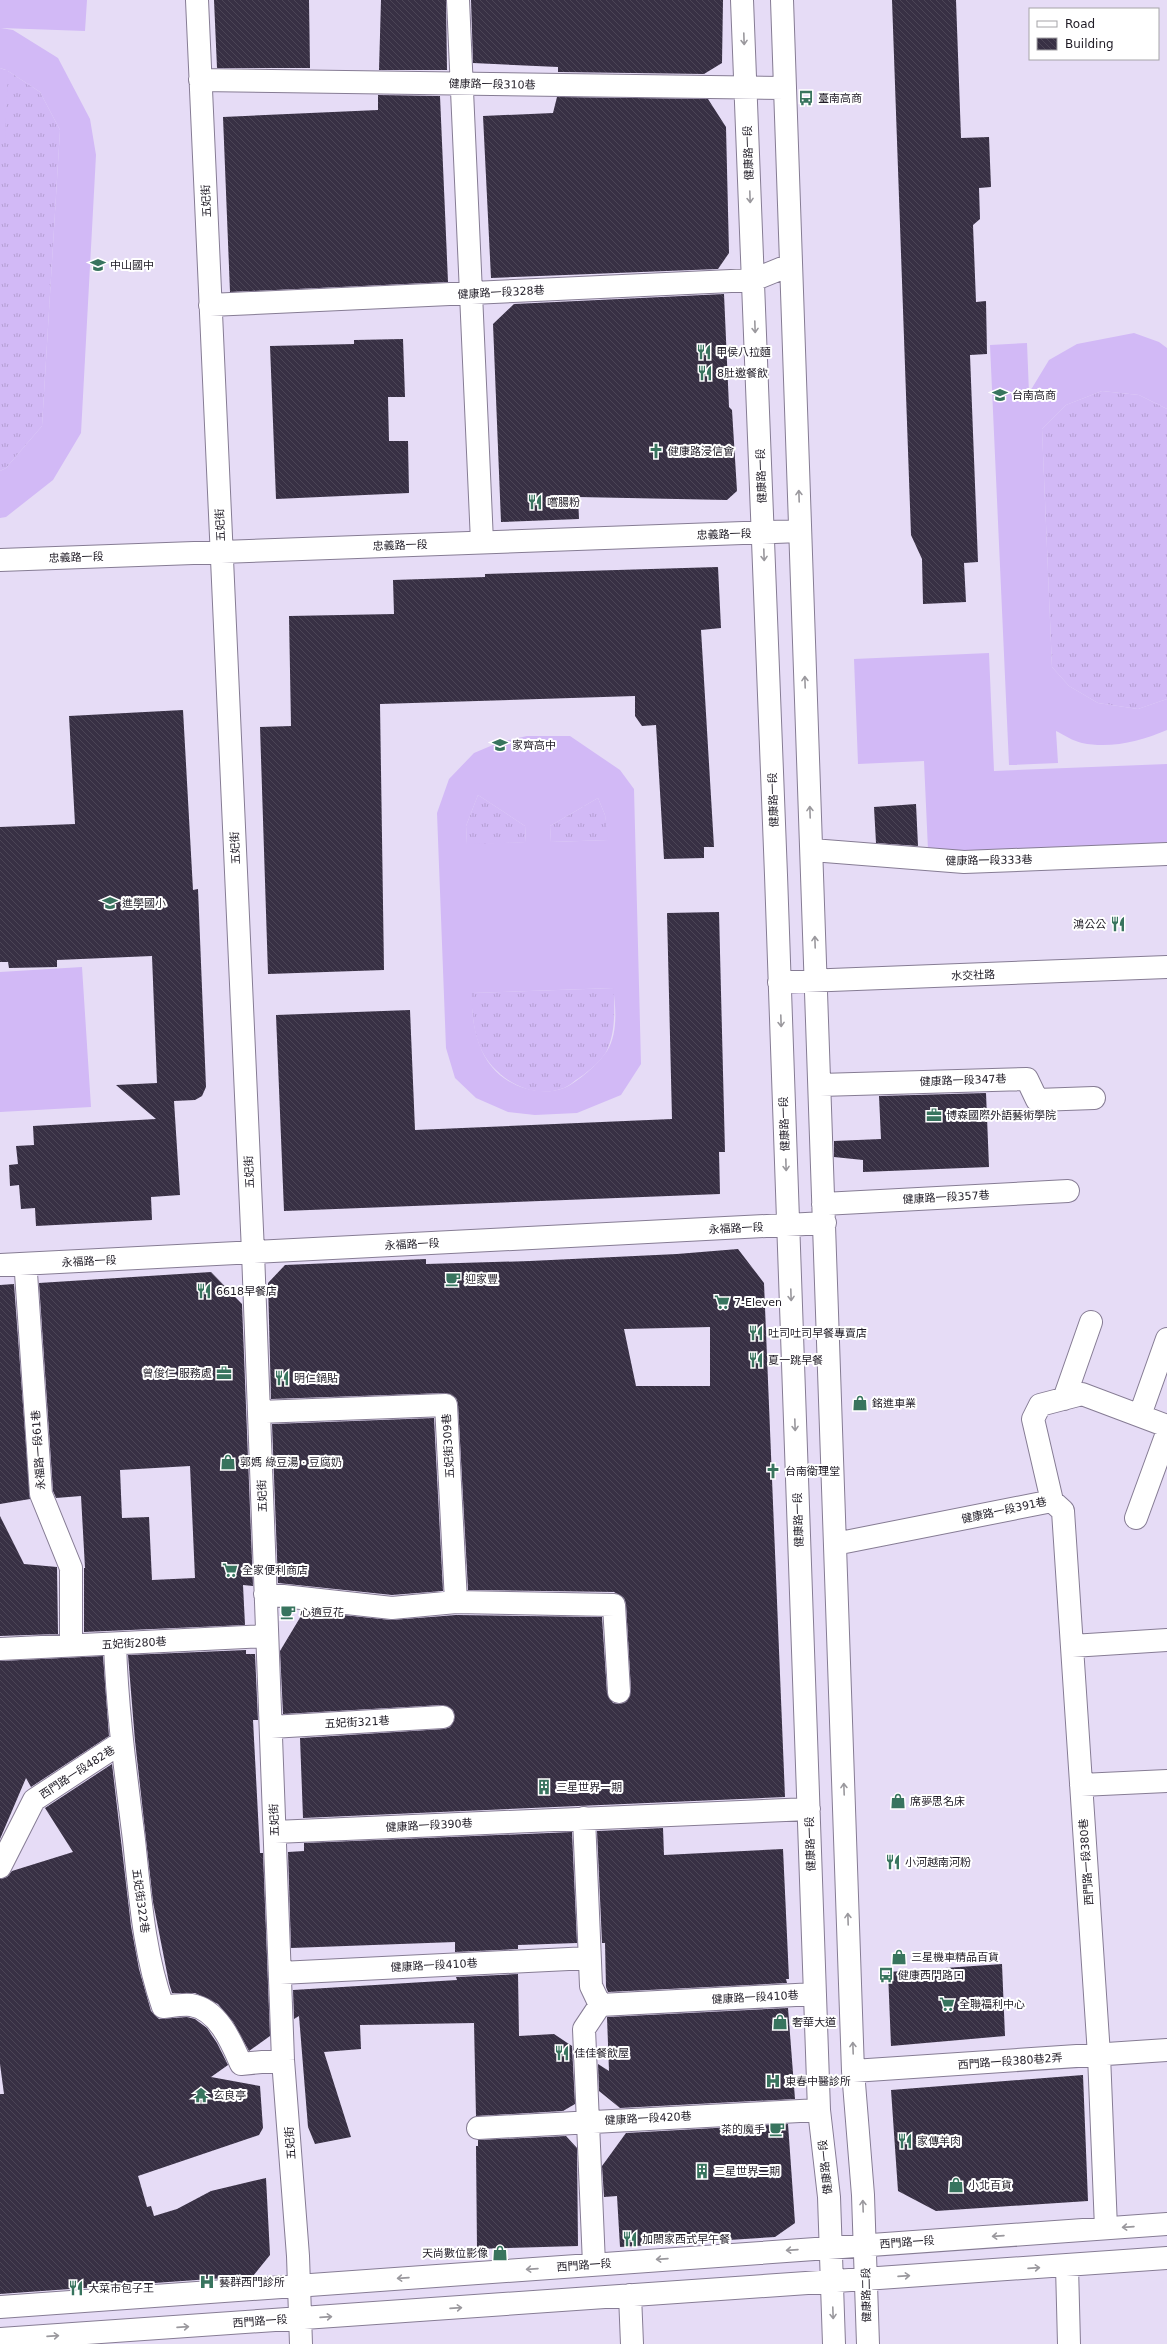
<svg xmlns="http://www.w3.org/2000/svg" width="1167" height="2344" font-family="'DejaVu Sans','Noto Sans TC',sans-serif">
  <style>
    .grass { fill: url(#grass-tufts) }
    .pitch { fill: #d2b9f6; fill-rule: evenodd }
    .building { fill: url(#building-back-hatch); fill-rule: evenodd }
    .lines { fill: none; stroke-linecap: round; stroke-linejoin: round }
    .minor-casing { stroke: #867c94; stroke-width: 24 }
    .minor { stroke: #fff; stroke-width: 22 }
    .oneway { stroke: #9a989d }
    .labels { text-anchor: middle; stroke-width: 4; stroke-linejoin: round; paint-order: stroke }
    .street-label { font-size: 11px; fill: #1f1b25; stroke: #fff }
    .poi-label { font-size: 11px; fill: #1f1b25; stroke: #fff; text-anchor: start }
  </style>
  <defs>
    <pattern id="grass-tufts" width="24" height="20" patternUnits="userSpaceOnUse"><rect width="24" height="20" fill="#d2b9f6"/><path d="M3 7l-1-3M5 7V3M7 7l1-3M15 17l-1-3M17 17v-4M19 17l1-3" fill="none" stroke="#b49ed3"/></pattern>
    <pattern id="building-back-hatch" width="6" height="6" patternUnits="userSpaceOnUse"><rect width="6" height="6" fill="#383044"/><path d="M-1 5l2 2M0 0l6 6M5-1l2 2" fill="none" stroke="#4c4556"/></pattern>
  </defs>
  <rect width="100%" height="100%" fill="#e6dcf6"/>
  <path class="grass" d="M0,68L8,71L40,92L60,130L42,426L6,468L0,471Z
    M1102,391L1139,395L1167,409V699L1138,709L1098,703L1069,686L1052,667L1042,429L1066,405Z
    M478,795L525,826L526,842L467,845L466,826Z
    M598,798L605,815L609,840L551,842L550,826Z
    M614,988C614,1009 616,1028 608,1048C604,1059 588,1072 579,1078C574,1081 569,1086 564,1088C530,1101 493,1077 480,1047C473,1030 472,1010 471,993Z"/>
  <path class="pitch" d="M0,0H87L85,31L1,28L13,30L58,58L90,119L96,155L81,433L53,480L6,517L0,518V471L6,468L42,426L60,130L40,92L8,71L5,138H0V71L6,70L0,68Z
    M1134,333L1159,342L1167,348V409L1139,395L1102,391L1066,405L1042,429L1052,667L1069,686L1098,703L1138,709L1167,699V730C1141,741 1111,749 1082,743C1073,741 1064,735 1056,731L1058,763L1009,765L990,345L1027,343L1029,393L1049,360L1077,344Z
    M989,653L994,771L1167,764V844L957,853L928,850L924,761L858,764L854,659Z
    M527,736H570L620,770L634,789L641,1064L621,1095L577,1113L535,1115L508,1112L476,1098L455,1078L446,1048L437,813L449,779L474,753L500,742ZM478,795L525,826L526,842L467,844L466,826ZM598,798L605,815L608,840L551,842L550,826ZM613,988C616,1007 618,1034 607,1051C599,1063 577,1083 564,1088C540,1097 508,1087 492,1067C476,1048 471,1018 472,993Z
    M82,967L91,1107L0,1112V972Z"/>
  <path class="building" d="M214,0H309L310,68H217Z
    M381,0H446L447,70H379Z
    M471,0H723L722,63L704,74L558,72V67L473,63Z
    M892,0H956L961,138L989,137L991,187L979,188L980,219L973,225L976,302L986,301L987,354L970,355L978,562L964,563L966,602L923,604L922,559L911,535Z
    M378,95L440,96L448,282L230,292L223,117L378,110Z
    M557,97L708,99L726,127L729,253L718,269L491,278L483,116L553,113Z
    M724,294L729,407L732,410L737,491L727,500L578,497L579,519L501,522L493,324L514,304Z
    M403,339L405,397H388L389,441H408L409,493L276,499L270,346L354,344V340Z
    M718,567L721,628L701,630L714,847H704V858L664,859L656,725L642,726L635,716V696L380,704L384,970L268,974L260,727L291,726L289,616L394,614L393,580L485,577V574Z
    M183,710L193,890L198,889L206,1087L202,1096L195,1100L174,1101L180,1195L151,1197L152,1220L36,1226L35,1208L21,1209L19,1185L10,1186L9,1165L18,1164L16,1146L34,1145L33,1126L156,1119L116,1085L157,1083L152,956L57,960V967L9,968L8,962H0V827L75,824L69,716Z
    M916,804L918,846L876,843L874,807Z
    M719,912L725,1152H719L720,1194L284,1211L276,1015L410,1010L415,1130L672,1119L667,913Z
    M986,1093L989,1167L863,1172V1160L834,1157V1141L881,1139L879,1096Z
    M738,1249L764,1283L785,1797L303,1818L300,1738L444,1729L450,1727L455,1717L453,1710L442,1705L283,1714L280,1651L304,1611L391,1620L456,1615L602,1617L607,1693L613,1703L619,1704L626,1702L631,1691L626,1604L624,1598L614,1592L468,1590L458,1404L456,1398L446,1393L271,1399L268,1283L285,1265L426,1259V1264L530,1261L677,1254ZM710,1327V1386H636L624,1329Z
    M211,1272L242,1304L253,1586L243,1585L245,1625L84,1632V1568H85L81,1496L56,1498L53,1491L39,1283ZM190,1466L195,1578L152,1580L149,1517L122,1518L120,1470Z
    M14,1284L30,1499L0,1504V1285Z
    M434,1418L443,1591L392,1595L278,1583L272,1424Z
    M0,1516L24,1564L57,1567L58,1634L0,1636Z
    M246,1650V1654H255L258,1720H253L260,1853H263L270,2036L249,2051L233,2022L218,2004L195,1993H172L169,1983L153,1902L135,1741L128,1655Z
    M103,1656L109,1736L31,1787L26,1778L0,1839V1661Z
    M112,1764L131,1926L139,1969L151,2011L159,2019L187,2017L195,2019L207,2028L217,2043L228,2065L211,2077L260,2086L263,2128L259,2135L138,2176L147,2207L151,2206L154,2216L177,2209L211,2191L266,2178L270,2255L253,2276L0,2294V2094H4L0,2064V1879L7,1877L12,1871L73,1852L45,1808Z
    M663,1828L664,1855L783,1849L789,1979H786L787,1983L608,1992L606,1987L605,1943H602L597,1831Z
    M572,1832L577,1943L518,1945V1949L455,1952V1942L291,1948L288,1852L304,1851V1843Z
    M1002,1964L1005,2036L891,2046L888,1972Z
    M518,1974L519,2036L554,2034L572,2046L575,2104L563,2111L476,2116L474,2023L360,2025L361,2049L324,2052L351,2137L315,2144L308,2127L299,2016L294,2019L293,1990L457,1980L456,1977Z
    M788,2008L795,2099L620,2108L599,2091L598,2064L609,2071L607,2017Z
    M1083,2075L1088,2201L936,2211L898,2191L891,2090Z
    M788,2124L795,2223L775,2237L620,2247L617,2196L604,2197L602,2166L626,2133Z
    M566,2136L577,2148L578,2246L477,2249L476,2146H478V2140Z"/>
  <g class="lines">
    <g class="minor-casing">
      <path id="minor" d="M197,0L253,1252L283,2060L298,2256L301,2344
        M458,0L482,542
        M742,0L776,875L819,2110L829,2197L834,2344
        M782,0L853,2071L863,2195L868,2344
        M200,80L784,88
        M210,305L753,280L790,265
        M0,560L800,531
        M812,850L964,862L1167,854
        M779,982L1167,967
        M820,1085L1027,1079L1037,1100L1094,1098
        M823,1204L1068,1191
        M0,1265L825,1223
        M26,1273L41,1494L71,1568V1645
        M1064,1399L1091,1322
        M259,1412L446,1405L456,1602
        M1140,1415L1167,1339
        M1052,1501L1063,1511L1099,2055L1106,2228
        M1136,1518L1167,1433
        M835,1544L1052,1501L1033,1419L1040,1405L1082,1394L1167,1426
        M265,1594L392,1608L456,1602L614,1605L619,1692
        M115,1644C117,1710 126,1775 134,1840C140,1896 144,1954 163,2007C172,2006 183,2004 191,2005C218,2009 232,2043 241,2064L283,2060
        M1072,1646L1167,1640
        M0,1649L267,1636
        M271,1727L443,1717
        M1081,1785L1167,1781
        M584,1818L591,1986L600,2005
        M275,1832L809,1809
        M0,1867L34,1800L122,1742
        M280,1973L589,1958
        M600,2005L815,1994
        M853,2071L1167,2050
        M478,2128L819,2110
        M594,2264L584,2029L600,2005
        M1067,2266L1069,2344
        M630,2295L632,2344
        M0,2307L1167,2224
        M0,2339L1167,2258"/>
    </g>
    <use href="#minor" class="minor"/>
  </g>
  <defs><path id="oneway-shaft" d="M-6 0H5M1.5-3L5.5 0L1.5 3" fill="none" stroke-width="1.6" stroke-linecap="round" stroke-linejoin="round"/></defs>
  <g class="oneway">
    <use href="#oneway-shaft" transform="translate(744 39) rotate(88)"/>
    <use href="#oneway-shaft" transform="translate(750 197) rotate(88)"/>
    <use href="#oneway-shaft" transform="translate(755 327) rotate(88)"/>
    <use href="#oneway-shaft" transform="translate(799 496) rotate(-92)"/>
    <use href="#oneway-shaft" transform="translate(764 555) rotate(88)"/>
    <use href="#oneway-shaft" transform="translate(805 682) rotate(-92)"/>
    <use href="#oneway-shaft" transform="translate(810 812) rotate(-92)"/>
    <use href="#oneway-shaft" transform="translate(815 942) rotate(-92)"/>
    <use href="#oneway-shaft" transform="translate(781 1021) rotate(88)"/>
    <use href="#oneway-shaft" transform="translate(786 1165) rotate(88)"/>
    <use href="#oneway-shaft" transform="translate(791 1295) rotate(88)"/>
    <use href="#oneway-shaft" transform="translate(795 1425) rotate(88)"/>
    <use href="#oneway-shaft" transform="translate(844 1789) rotate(-92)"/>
    <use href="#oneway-shaft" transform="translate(848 1919) rotate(-92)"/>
    <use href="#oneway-shaft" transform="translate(853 2048) rotate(-92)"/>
    <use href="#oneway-shaft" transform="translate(863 2206) rotate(-92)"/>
    <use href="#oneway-shaft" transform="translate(1128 2227) rotate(176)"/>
    <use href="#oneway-shaft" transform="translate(998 2236) rotate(176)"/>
    <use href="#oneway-shaft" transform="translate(792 2250) rotate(176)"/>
    <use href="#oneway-shaft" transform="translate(662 2259) rotate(176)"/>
    <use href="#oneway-shaft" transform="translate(1034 2268) rotate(-4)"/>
    <use href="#oneway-shaft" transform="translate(532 2269) rotate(176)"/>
    <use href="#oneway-shaft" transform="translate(904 2276) rotate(-4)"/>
    <use href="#oneway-shaft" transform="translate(403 2278) rotate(176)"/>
    <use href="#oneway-shaft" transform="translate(456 2308) rotate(-4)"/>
    <use href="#oneway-shaft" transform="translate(833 2313) rotate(88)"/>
    <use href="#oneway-shaft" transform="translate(326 2317) rotate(-4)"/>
    <use href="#oneway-shaft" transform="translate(183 2327) rotate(-4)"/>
    <use href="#oneway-shaft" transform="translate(53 2336) rotate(-4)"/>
  </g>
  <defs>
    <g id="bus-bare" transform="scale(1.2)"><path d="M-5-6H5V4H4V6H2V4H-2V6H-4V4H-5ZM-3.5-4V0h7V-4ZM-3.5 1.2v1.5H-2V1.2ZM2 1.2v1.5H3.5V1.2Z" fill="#38745e" stroke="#fff" stroke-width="2.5" paint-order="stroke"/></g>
    <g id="school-bare" transform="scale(1.2)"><path d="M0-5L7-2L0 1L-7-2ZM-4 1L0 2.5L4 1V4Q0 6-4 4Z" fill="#38745e" stroke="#fff" stroke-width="2.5" paint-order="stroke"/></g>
    <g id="restaurant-bare" transform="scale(1.2)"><path d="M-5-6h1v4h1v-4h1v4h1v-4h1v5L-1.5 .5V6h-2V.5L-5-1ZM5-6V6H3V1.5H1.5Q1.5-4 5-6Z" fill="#38745e" stroke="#fff" stroke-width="2.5" paint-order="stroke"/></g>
    <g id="university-bare" transform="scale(1.2)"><path d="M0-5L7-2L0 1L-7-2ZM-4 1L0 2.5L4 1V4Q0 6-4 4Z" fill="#38745e" stroke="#fff" stroke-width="2.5" paint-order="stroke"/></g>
    <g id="church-bare" transform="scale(1.2)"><path d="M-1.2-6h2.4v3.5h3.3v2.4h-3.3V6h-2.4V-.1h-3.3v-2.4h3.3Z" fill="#38745e" stroke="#fff" stroke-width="2.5" paint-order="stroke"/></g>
    <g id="office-bare" transform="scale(1.2)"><path d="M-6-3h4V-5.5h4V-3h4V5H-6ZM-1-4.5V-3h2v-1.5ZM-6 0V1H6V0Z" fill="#38745e" stroke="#fff" stroke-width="2.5" paint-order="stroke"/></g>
    <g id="cafe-bare" transform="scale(1.2)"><path d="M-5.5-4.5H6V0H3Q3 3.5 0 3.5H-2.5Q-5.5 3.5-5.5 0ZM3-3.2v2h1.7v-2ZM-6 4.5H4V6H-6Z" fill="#38745e" stroke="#fff" stroke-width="2.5" paint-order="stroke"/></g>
    <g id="supermarket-bare" transform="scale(1.2)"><path d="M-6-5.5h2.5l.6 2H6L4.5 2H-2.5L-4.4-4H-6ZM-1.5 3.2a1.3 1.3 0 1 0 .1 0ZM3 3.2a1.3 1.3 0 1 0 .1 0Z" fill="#38745e" stroke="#fff" stroke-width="2.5" paint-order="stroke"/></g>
    <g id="shop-bare" transform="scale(1.2)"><path d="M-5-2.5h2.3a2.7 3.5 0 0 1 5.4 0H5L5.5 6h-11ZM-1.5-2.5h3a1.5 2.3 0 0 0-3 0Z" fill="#38745e" stroke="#fff" stroke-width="2.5" paint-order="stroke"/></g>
    <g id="building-bare" transform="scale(1.2)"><path d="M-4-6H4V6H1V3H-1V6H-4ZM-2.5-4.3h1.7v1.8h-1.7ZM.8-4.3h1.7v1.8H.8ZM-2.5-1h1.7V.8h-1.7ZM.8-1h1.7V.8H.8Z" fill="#38745e" stroke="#fff" stroke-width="2.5" paint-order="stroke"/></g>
    <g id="hospital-bare" transform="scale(1.2)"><path d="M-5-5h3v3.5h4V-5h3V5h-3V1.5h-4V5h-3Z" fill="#38745e" stroke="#fff" stroke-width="2.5" paint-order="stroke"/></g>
    <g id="temple-bare" transform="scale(1.2)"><path d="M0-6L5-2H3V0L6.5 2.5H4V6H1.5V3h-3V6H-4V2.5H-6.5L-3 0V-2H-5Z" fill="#38745e" stroke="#fff" stroke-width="2.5" paint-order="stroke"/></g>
  </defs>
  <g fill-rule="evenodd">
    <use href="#bus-bare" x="806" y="98"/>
    <use href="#school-bare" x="98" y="265"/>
    <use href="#restaurant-bare" x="704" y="352"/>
    <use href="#restaurant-bare" x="705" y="373"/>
    <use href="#university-bare" x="1000" y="395"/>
    <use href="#church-bare" x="656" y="451"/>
    <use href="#restaurant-bare" x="535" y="502"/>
    <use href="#school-bare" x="500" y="745"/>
    <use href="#school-bare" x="110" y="903"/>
    <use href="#restaurant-bare" x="1118" y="924"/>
    <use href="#office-bare" x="934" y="1115"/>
    <use href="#cafe-bare" x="453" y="1279"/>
    <use href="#restaurant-bare" x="204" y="1291"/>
    <use href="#supermarket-bare" x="722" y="1302"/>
    <use href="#restaurant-bare" x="756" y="1333"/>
    <use href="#restaurant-bare" x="756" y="1360"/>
    <use href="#office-bare" x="224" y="1373"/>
    <use href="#restaurant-bare" x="282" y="1378"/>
    <use href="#shop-bare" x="860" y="1403"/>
    <use href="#shop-bare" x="228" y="1462"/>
    <use href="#church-bare" x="773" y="1471"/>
    <use href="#supermarket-bare" x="230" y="1570"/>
    <use href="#cafe-bare" x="288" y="1612"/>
    <use href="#building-bare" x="544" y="1787"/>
    <use href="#shop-bare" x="898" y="1801"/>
    <use href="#restaurant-bare" x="893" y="1862"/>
    <use href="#shop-bare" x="899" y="1957"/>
    <use href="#bus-bare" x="886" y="1975"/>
    <use href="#supermarket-bare" x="947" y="2004"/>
    <use href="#shop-bare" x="780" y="2022"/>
    <use href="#restaurant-bare" x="562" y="2053"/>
    <use href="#hospital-bare" x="773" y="2081"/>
    <use href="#temple-bare" x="201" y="2095"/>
    <use href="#cafe-bare" x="777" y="2129"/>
    <use href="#restaurant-bare" x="905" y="2141"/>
    <use href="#building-bare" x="702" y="2171"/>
    <use href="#shop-bare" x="956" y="2185"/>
    <use href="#restaurant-bare" x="630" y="2239"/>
    <use href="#shop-bare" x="500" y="2253"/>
    <use href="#hospital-bare" x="207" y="2282"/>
    <use href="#restaurant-bare" x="76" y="2288"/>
  </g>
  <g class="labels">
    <g class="street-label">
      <text transform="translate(492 84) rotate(1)" y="4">健康路一段310巷</text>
      <text transform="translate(748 153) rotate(-92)" y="4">健康路一段</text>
      <text transform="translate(206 201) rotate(-93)" y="4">五妃街</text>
      <text transform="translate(501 292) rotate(-3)" y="4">健康路一段328巷</text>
      <text transform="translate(761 476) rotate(-92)" y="4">健康路一段</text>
      <text transform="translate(220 525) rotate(-93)" y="4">五妃街</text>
      <text transform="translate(724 534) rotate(-2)" y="4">忠義路一段</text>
      <text transform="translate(400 545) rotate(-2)" y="4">忠義路一段</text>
      <text transform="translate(76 557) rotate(-2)" y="4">忠義路一段</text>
      <text transform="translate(773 800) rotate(-92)" y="4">健康路一段</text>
      <text transform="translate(235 848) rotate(-93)" y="4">五妃街</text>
      <text transform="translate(989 860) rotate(-1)" y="4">健康路一段333巷</text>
      <text transform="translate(973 975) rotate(-2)" y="4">水交社路</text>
      <text transform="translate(963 1080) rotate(-2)" y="4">健康路一段347巷</text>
      <text transform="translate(784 1124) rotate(-92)" y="4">健康路一段</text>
      <text transform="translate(249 1172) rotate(-93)" y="4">五妃街</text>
      <text transform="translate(946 1197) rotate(-3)" y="4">健康路一段357巷</text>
      <text transform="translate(736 1228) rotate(-3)" y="4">永福路一段</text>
      <text transform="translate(412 1244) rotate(-3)" y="4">永福路一段</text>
      <text transform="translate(89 1261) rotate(-3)" y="4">永福路一段</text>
      <text transform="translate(448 1446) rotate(-93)" y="4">五妃街309巷</text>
      <text transform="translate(38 1450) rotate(-94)" y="4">永福路一段61巷</text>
      <text transform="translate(262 1496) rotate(-92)" y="4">五妃街</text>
      <text transform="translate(1004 1510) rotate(-12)" y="4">健康路一段391巷</text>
      <text transform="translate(798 1520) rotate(-92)" y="4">健康路一段</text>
      <text transform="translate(134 1643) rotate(-3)" y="4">五妃街280巷</text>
      <text transform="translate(357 1722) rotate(-3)" y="4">五妃街321巷</text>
      <text transform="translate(77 1772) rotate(-33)" y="4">西門路一段482巷</text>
      <text transform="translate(274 1820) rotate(-92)" y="4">五妃街</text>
      <text transform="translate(429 1825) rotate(-3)" y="4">健康路一段390巷</text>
      <text transform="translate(810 1844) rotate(-92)" y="4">健康路一段</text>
      <text transform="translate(1086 1862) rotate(-94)" y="4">西門路一段380巷</text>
      <text transform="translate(141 1901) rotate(82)" y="4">五妃街322巷</text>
      <text transform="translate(434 1965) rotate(-3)" y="4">健康路一段410巷</text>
      <text transform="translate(755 1997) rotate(-3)" y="4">健康路一段410巷</text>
      <text transform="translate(1010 2061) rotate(-4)" y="4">西門路一段380巷2弄</text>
      <text transform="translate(648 2118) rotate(-3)" y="4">健康路一段420巷</text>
      <text transform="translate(290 2143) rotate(-94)" y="4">五妃街</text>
      <text transform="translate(825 2167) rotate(-96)" y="4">健康路一段</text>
      <text transform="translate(907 2242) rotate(-4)" y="4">西門路一段</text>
      <text transform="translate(584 2265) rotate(-4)" y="4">西門路一段</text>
      <text transform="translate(866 2295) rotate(-91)" y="4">健康路二段</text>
      <text transform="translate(260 2321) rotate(-4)" y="4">西門路一段</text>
    </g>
    <g class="poi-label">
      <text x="818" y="102">臺南高商</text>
      <text x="110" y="269">中山國中</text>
      <text x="716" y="356">甲侯八拉麵</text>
      <text x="717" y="377">8肚邀餐飲</text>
      <text x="1012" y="399">台南高商</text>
      <text x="668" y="455">健康路浸信會</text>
      <text x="547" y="506">嚐腸粉</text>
      <text x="512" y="749">家齊高中</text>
      <text x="122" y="907">進學國小</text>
      <text x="1106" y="928" text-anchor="end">鴻公公</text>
      <text x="946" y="1119">博森國際外語藝術學院</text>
      <text x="465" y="1283">迎家豐</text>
      <text x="216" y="1295">6618早餐店</text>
      <text x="734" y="1306">7-Eleven</text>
      <text x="768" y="1337">吐司吐司早餐專賣店</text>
      <text x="768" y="1364">夏一跳早餐</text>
      <text x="212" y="1377" text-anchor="end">曾俊仁 服務處</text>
      <text x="294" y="1382">明仁鍋貼</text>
      <text x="872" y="1407">銘進車業</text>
      <text x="240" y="1466">郭媽 綠豆湯 · 豆腐奶</text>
      <text x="785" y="1475">台南衛理堂</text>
      <text x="242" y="1574">全家便利商店</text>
      <text x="300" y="1616">心適豆花</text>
      <text x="556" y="1791">三星世界一期</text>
      <text x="910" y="1805">席夢思名床</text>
      <text x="905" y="1866">小河越南河粉</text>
      <text x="911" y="1961">三星機車精品百貨</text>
      <text x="898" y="1979">健康西門路口</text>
      <text x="959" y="2008">全聯福利中心</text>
      <text x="792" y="2026">奢華大道</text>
      <text x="574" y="2057">佳佳餐飲屋</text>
      <text x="785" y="2085">東春中醫診所</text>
      <text x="213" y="2099">玄良亭</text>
      <text x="765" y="2133" text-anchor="end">茶的魔手</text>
      <text x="917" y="2145">家傳羊肉</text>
      <text x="714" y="2175">三星世界二期</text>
      <text x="968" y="2189">小北百貨</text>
      <text x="642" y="2243">加閤家西式早午餐</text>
      <text x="488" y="2257" text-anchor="end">天尚數位影像</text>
      <text x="219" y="2286">藝群西門診所</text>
      <text x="88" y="2292">大菜市包子王</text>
    </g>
  </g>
  <rect x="1029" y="8" width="130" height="52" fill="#ffffff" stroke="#a5a4a8"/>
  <rect x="1037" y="21" width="20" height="6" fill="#ffffff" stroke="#a5a4a8"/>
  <text x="1065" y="28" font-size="12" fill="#1f1b25">Road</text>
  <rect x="1037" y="38" width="20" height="12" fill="url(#building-back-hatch)" stroke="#a5a4a8"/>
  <text x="1065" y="48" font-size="12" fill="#1f1b25">Building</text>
</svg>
